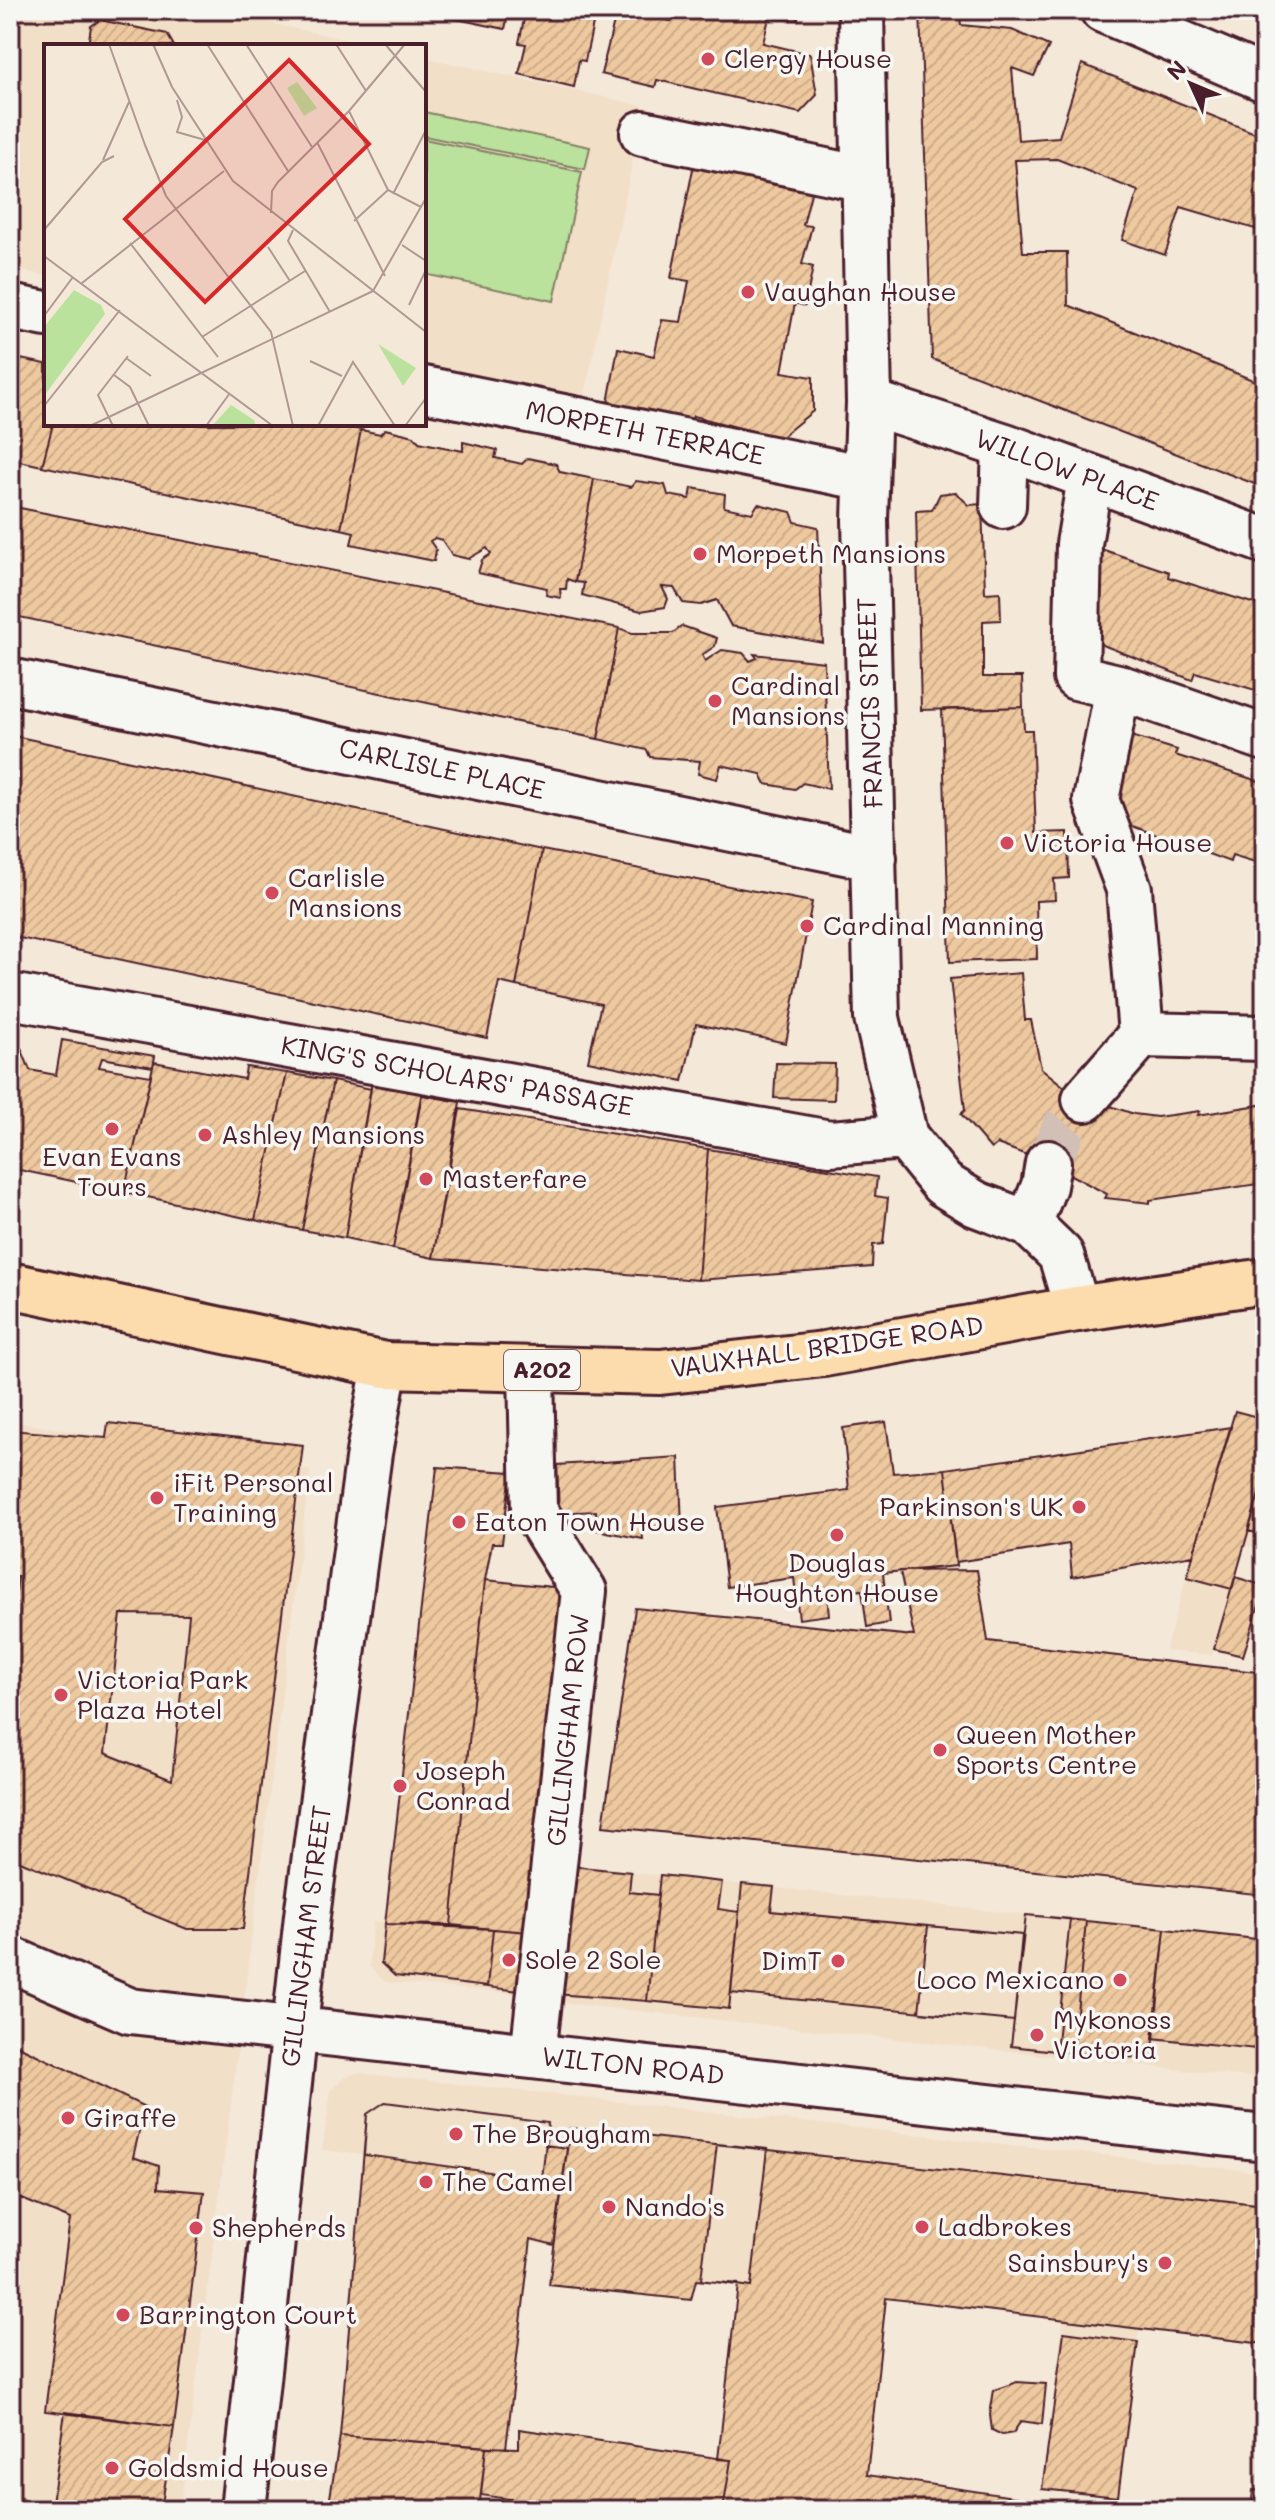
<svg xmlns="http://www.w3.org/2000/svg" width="1275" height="2520" font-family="Mali,sans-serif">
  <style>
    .built { fill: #f2dfc8 }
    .garden { fill: #bbe29d; stroke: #828064; stroke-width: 2 }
    .building { fill: url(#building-hatch); stroke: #4a1f2b; stroke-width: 2; fill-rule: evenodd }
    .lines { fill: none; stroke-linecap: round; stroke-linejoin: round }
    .minor-tunnel { stroke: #d2c0b6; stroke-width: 44; stroke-dasharray: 44 22; stroke-linecap: butt }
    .minor-casing { stroke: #4a1f2b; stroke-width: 50 }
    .highway-casing { stroke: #4a1f2b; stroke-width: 50 }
    .minor { stroke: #f6f6f2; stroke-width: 44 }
    .highway { stroke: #fcdcac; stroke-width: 44 }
    .poi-dot { fill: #d1495b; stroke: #f6f6f2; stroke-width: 3 }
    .labels { text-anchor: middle; stroke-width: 7; stroke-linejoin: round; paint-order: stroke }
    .shield { fill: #f6f6f2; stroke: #7e6067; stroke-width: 2 }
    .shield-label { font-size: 24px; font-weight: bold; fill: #4a1f2b }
    .poi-label { font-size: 26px; fill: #4a1f2b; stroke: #f6f6f2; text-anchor: start }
    .street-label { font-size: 26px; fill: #4a1f2b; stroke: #f6f6f2 }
    .inset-road { fill: none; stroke: #b09893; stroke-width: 2 }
    .view { fill: #d62828; fill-opacity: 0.15; stroke: #d62828; stroke-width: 4 }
    .inset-edge { fill: none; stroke: #4a1f2b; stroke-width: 4 }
  </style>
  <defs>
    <pattern id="building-hatch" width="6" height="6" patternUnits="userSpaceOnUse" patternTransform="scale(2)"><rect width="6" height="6" fill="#eec99f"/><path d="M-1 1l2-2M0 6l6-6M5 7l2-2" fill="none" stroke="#ceac89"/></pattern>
  </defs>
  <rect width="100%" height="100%" fill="#f4e8d9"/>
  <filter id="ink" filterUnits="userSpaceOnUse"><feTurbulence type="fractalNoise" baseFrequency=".0125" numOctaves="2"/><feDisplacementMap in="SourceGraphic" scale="16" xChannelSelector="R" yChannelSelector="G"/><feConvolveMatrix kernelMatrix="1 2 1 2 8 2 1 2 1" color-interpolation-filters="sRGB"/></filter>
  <g filter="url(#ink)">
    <path class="built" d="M10,10H211L375,46H46V276L10,268Z
      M424,57L644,106L583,404L424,371Z
      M1235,1411L1265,1419V1550L1245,1546L1212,1655L1165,1651Z
      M10,1421L310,1471L180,2510H10Z
      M570,1866L1265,1940V2079L555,2002Z
      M373,1921L528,1932L527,1995L385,1982L369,1966Z
      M358,2073L1265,2173V2344L1139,2328L1118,2497L1042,2489L1063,2319L886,2298L861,2510L738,2285L696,2280L691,2300L549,2285L553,2245L359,2220L364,2155L322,2150L331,2090L344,2077Z"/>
    <path class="garden" d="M424,112L590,147L585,169L424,136Z
      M424,139L582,172L554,301L424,274Z"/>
    <path class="building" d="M413,10H509L505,29Z
      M526,10H596L585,61L579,60L574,87L519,74L526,44L519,43Z
      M617,10L671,21L673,10H771L763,43L810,54L817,95L800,113L657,80L655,87L601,74Z
      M771,10H797L798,20L769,18Z
      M920,10H959L961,25L1012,30L1049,46L1034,76L1012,68L1018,140L1059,137L1082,64L1265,137V232L1181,207L1165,255L1122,240L1138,191L1057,159L1015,160L1023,252H1067L1068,305L1265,385V488L932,359Z
      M1236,10H1265V23Z
      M100,20L167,34L174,46H88L91,26Z
      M696,154L812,189L803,225L812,226L802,264L813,267L805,306L795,303L782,372L813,377V411L780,438L693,416L691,421L608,403L618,348L654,356L662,320L681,322L689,281L671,278Z
      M10,357L46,364V424H53L42,466L10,459Z
      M53,424H333L361,430L341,529L42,466Z
      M385,429L414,436L419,442L463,451V442L497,450L495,458L522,464L528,458L556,464L560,472L594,479L575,582L567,579L566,589H560L561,598L546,595L547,588L478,573L482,560L491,554L487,548L468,559L452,555L442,540L435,538L430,541L436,550L434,561L351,544L354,532L341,529L361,430L380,434Z
      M594,479L631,487L636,481L665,485L668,495L690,499L692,488L725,494L724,507L752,513L758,504L791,512L795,522L818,527L823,643L731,626L717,600L701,605L683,603L674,588L662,587L668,599L665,607L641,611L582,595L584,583L575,582Z
      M955,492L969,505L982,504L985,593L1000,592L1001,620L983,621V677H1022L1023,707L921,710L916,511L932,510L940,494Z
      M10,506L619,628L598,739L10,615Z
      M1098,548L1169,572L1168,577L1265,607V693L1195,672L1192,680L1090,640Z
      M682,626L717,638L715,646L702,655L705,661L722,650L743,653L750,661L757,658L754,654L824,662L829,789L803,783L795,789L766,784L761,774L721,765L717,779L698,774L700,761L650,757L647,750L598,739L619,628L632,633H673Z
      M1023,707L1024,730H1032L1036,833L1068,832L1069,878L1054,879L1055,900L1036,901L1037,959L950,962L942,710Z
      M10,735L542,850L516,986L499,982L487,1038L10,936Z
      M1131,736L1177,750L1175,755L1265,783V865L1232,855L1230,862L1116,820L1114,795Z
      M542,850L812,902L786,1043L696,1024L683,1081L588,1061L601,1004L516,986Z
      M1021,973L1025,1020H1031L1041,1068L1072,1093L1134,1114L1157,1117L1200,1111L1198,1115L1265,1104V1183L1150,1200V1203L1105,1198L1107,1194L1048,1163L997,1144L991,1149L961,1114L965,1110L950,979Z
      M62,1040L155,1056L153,1067L102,1058L99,1067L151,1076L124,1192L10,1168V1046L21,1048L30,1070L56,1075Z
      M154,1062L244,1079L246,1067L287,1073L255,1220L124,1192Z
      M776,1063L835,1064L834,1100L774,1098Z
      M287,1073L333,1081L302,1230L255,1220Z
      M333,1081L371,1089L345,1238L302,1230Z
      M372,1081L422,1091L393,1249L345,1238Z
      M422,1095L460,1102L433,1258L393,1249Z
      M460,1109L708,1149L698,1280L433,1258Z
      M708,1149L877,1177L875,1196L888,1198L883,1244L873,1245L872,1267L698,1280Z
      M1235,1411L1265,1419V1473L1232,1589L1187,1577Z
      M886,1422L893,1473L945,1469L956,1566L883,1573L889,1623L867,1627L862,1590L827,1595L829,1615L799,1619L794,1578L727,1587L717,1507L849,1490L843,1428Z
      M108,1423L303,1445L243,1929H187L10,1857V1636L18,1576H10V1430L106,1438ZM121,1614L189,1615L172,1780L105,1753Z
      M1231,1427L1193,1555L1072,1577L1069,1544L956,1562L945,1469Z
      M679,1457L682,1526L642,1527L643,1539L596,1530V1511L559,1513L557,1465Z
      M437,1467L511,1472L502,1543H492L485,1580L451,1925L385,1924Z
      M1265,1473V1535L1248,1531Z
      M977,1570L988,1641L1265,1673V1895L603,1826L635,1608L914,1636L900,1571Z
      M1235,1577L1265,1586L1243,1656L1214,1649Z
      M485,1580L562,1588L528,1932L451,1925Z
      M570,1866L631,1872L629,1892L658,1895L647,2001L555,1994Z
      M660,1875L722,1882L718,1909L739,1912L729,2009L647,2001Z
      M742,1884L774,1887L771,1911L1022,1935L1014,2021L731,1993Z
      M1026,1915L1070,1919L1056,2051L1011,2046Z
      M1026,1915L1086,1921L1073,2053L1011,2046Z
      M1086,1921L1165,1929L1152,2059L1073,2053Z
      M385,1924L493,1929L487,1987L395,1976L381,1963Z
      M928,1926L1022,1935L1014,2021L919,2012Z
      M493,1929L528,1932V1992L487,1987Z
      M1165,1929L1265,1940V2050L1153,2038Z
      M10,2042L145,2107L133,2157L159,2166L158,2188L204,2192L174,2427L45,2411L70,2219L10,2194Z
      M385,2102L548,2123L545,2145L567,2148L554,2245L531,2239L506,2448L340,2436L367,2114Z
      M385,2102L548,2123L542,2179L364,2155L367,2114Z
      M570,2128L1265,2205V2344L886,2298L867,2475L1101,2510H723L731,2460L718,2459L738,2284L696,2280L691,2300L549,2285Z
      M717,2144L767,2149L751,2287L701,2280Z
      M1064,2332L1138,2342L1118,2497L1042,2489Z
      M1017,2382L1046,2384L1042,2424L1021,2421L1013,2433L1002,2435L992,2430L990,2415L994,2390Z
      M65,2412L174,2427L161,2510H51Z
      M519,2429L731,2460L723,2510H584L481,2495L486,2447L519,2448Z
      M340,2436L486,2447L479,2510H328Z
      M1253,2490L1265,2491V2510H1251Z"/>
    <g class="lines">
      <path class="minor-tunnel" d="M1048,1163L1065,1126L1085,1099"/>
      <g class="minor-casing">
        <path id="minor" d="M861,10L869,402L865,520L877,1018L905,1137L943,1184L976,1204L1029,1224L1054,1248L1061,1255L1077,1309
          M1103,10L1265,79
          M643,133L864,179
          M10,307L46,314
          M424,389L866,478
          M869,402L1005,446L1265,541
          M1090,478L1079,544L1076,677L1118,687L1265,738
          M1003,506L1005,446
          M10,681L874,858
          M1118,687L1096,800L1129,889L1141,1035L1265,1038
          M10,996L830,1143L905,1137
          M1085,1099L1141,1035
          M1029,1224L1044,1186L1048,1163
          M531,1370L534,1510L584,1591L533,2055
          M10,1959L130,2011L1265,2138
          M243,2510L307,1916L369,1453L385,1365"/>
      </g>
      <g class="highway-casing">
        <path id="highway" d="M10,1285L385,1365L660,1372L824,1354L1077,1309L1265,1281"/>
      </g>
      <use href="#minor" class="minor"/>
      <use href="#highway" class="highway"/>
    </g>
  </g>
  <g class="poi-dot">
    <circle cx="708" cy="59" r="8"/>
    <circle cx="748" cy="292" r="8"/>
    <circle cx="700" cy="554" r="8"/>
    <circle cx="715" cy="701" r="8"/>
    <circle cx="1007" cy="843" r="8"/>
    <circle cx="272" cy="893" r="8"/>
    <circle cx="807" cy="926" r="8"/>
    <circle cx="112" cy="1129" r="8"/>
    <circle cx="205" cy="1135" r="8"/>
    <circle cx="426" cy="1179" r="8"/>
    <circle cx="157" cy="1498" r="8"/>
    <circle cx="1079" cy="1507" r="8"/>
    <circle cx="459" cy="1522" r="8"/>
    <circle cx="837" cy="1535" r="8"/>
    <circle cx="61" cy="1695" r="8"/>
    <circle cx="940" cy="1750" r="8"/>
    <circle cx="400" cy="1786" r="8"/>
    <circle cx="509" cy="1960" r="8"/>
    <circle cx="838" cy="1961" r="8"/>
    <circle cx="1120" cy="1980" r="8"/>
    <circle cx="1037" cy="2035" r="8"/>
    <circle cx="68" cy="2118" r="8"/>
    <circle cx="456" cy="2134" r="8"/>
    <circle cx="426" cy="2182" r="8"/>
    <circle cx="609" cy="2207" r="8"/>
    <circle cx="922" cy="2227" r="8"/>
    <circle cx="196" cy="2228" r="8"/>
    <circle cx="1165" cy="2263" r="8"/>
    <circle cx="123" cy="2315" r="8"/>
    <circle cx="112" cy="2468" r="8"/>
  </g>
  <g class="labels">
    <rect class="shield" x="504" y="1350" width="76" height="40" rx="6"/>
    <g class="shield-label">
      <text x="542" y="1378">A202</text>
    </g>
    <g class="poi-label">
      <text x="724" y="68">Clergy House</text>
      <text x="764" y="301">Vaughan House</text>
      <text x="716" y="563">Morpeth Mansions</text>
      <text x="731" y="695">Cardinal<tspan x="731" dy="30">Mansions</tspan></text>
      <text x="1023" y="852">Victoria House</text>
      <text x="288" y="887">Carlisle<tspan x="288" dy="30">Mansions</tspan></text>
      <text x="823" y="935">Cardinal Manning</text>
      <text x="221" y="1144">Ashley Mansions</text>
      <text x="112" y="1166" text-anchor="middle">Evan Evans<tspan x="112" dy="30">Tours</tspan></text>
      <text x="442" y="1188">Masterfare</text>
      <text x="173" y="1492">iFit Personal<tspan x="173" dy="30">Training</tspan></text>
      <text x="1063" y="1516" text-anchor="end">Parkinson's UK</text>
      <text x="475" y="1531">Eaton Town House</text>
      <text x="837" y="1572" text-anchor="middle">Douglas<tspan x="837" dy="30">Houghton House</tspan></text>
      <text x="77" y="1689">Victoria Park<tspan x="77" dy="30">Plaza Hotel</tspan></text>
      <text x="956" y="1744">Queen Mother<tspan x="956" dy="30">Sports Centre</tspan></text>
      <text x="416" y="1780">Joseph<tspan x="416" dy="30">Conrad</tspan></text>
      <text x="525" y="1969">Sole 2 Sole</text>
      <text x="822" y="1970" text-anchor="end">DimT</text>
      <text x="1104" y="1989" text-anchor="end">Loco Mexicano</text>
      <text x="1053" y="2029">Mykonoss<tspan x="1053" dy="30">Victoria</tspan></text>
      <text x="84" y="2127">Giraffe</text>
      <text x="472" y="2143">The Brougham</text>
      <text x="442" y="2191">The Camel</text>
      <text x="625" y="2216">Nando's</text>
      <text x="938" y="2236">Ladbrokes</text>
      <text x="212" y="2237">Shepherds</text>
      <text x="1149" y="2272" text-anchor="end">Sainsbury's</text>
      <text x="139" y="2324">Barrington Court</text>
      <text x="128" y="2477">Goldsmid House</text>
    </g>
    <g class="street-label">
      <text transform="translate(645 433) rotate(11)" y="9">MORPETH TERRACE</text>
      <text transform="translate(1067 470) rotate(20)" y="9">WILLOW PLACE</text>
      <text transform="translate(870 703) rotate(-92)" y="9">FRANCIS STREET</text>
      <text transform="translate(442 769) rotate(12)" y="9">CARLISLE PLACE</text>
      <text transform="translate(457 1076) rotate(10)" y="9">KING'S SCHOLARS' PASSAGE</text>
      <text transform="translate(827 1347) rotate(-8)" y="9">VAUXHALL BRIDGE ROAD</text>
      <text transform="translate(568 1730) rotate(-84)" y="9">GILLINGHAM ROW</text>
      <text transform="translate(306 1936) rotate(-83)" y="9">GILLINGHAM STREET</text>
      <text transform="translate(633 2066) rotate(6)" y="9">WILTON ROAD</text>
    </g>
  </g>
  <g transform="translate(44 44)">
    <rect width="382" height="382" fill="#f4e8d9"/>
    <path d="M253,38L273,64L260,72L243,44ZM30,246L57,261L61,270L0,352V283ZM334,300L372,324L359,342ZM187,361L210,376L212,382H168Z" fill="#bbe29d"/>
    <path class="inset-road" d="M65,0L101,101M109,0L128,43L189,137L382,288M163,0L244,127M202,0L268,103M292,0L322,47M341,0L382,48M133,56L138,73L133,88L161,96M305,67L344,146L377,163M273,98L341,232M101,101L122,152L227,288L249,382M59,116L85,58M349,150L382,86M227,169L228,147L234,138L305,67L361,0M310,177L344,146M0,186L58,118L70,112M249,186L244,197L286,268M86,199L174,313M358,201L382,217M224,203L246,237M0,212L229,382M38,239L180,127M329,247L382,154M365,261L382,226M0,272L29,233M158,293L261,227M82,314L107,332M266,317L298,332M70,331L86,343L105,382M0,362L76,266M46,382L329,247M69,382L54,351L84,312M162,382L186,349M274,382L309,318L351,382M361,382L382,354"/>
    <path class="view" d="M245,16L325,100L161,258L81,175Z"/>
    <rect width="382" height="382" class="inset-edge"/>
  </g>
  <rect width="1275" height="2520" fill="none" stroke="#f6f6f2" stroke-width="40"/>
  <rect x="20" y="20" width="1235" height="2480" fill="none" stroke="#4a1f2b" stroke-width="3" filter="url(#ink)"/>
  <g transform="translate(1191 84) rotate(314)" stroke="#f6f6f2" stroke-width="6" paint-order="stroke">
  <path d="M0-6L14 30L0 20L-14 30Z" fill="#4a1f2b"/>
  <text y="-12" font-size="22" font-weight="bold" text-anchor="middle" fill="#4a1f2b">N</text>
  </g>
</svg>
